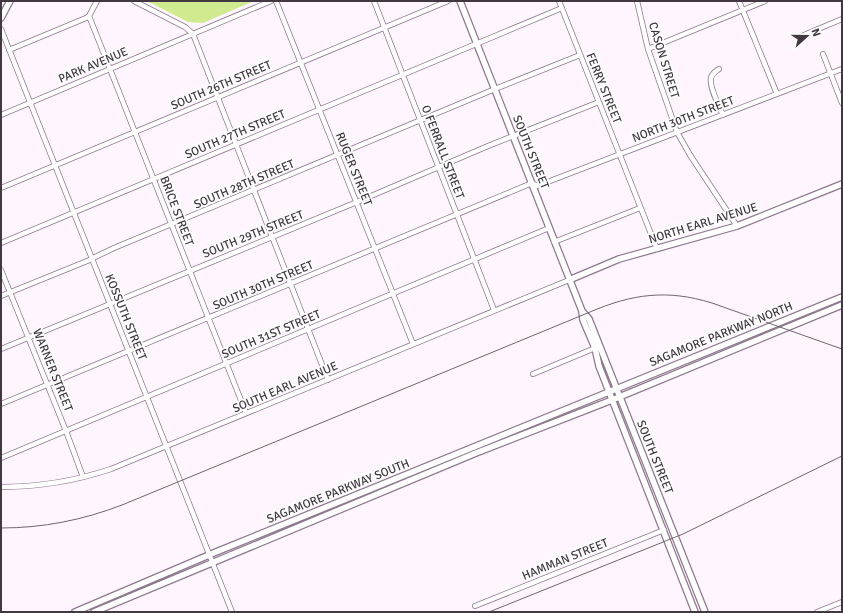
<svg xmlns="http://www.w3.org/2000/svg" width="843" height="613" font-family="Signika,sans-serif">
  <style>
    .green { fill: #cfea8f }
    .lines { fill: none; stroke-linecap: round; stroke-linejoin: round }
    .minor-casing { stroke: #8d788d; stroke-width: 6 }
    .major-casing { stroke: #8d788d; stroke-width: 8 }
    .minor { stroke: #fff; stroke-width: 4.5 }
    .major { stroke: #fff; stroke-width: 5.5 }
    .rail { stroke: #6e656e; stroke-width: 1 }
    .labels { text-anchor: middle; stroke-width: 3.5; stroke-linejoin: round; paint-order: stroke }
    .street-label { font-size: 12px; fill: #413841; stroke: #fff }
  </style>
  <rect width="100%" height="100%" fill="#fff5ff"/>
  <path class="green" d="M147,1H254L203,23L188,22Z"/>
  <g class="lines">
    <g class="minor-casing">
      <path id="minor" d="M134,1L185,27L193,34L328,380
        M276,1L413,344
        M374,1L494,310
        M559,1L657,249
        M637,1L648,49L677,132L690,155L737,226
        M739,1L777,94
        M89,16L246,413
        M1,29L232,612
        M804,35L842,19
        M648,49L765,1
        M9,50L86,18L89,16L97,1
        M823,54L842,103
        M719,69C715,72 712,73 711,78C709,87 719,106 723,115
        M1,115L271,1
        M1,188L448,1
        M554,242L640,208
        M1,243L562,8
        M1,270L66,431L83,477
        M1,296L92,259L95,257L114,248L495,89L580,55
        M1,349L357,202L488,146L599,102
        M533,374L595,348
        M1,404L532,183L537,186L842,69
        M1,458L549,228
        M1,487C39,487 75,481 111,469L569,280
        M475,606L664,530
        M817,612L842,602"/>
    </g>
    <g class="major-casing">
      <path id="major" d="M460,1L582,311L583,320L595,348L599,366L695,612
        M1,18L10,1
        M569,280L619,259L737,226L842,184
        M582,311L589,319L705,612
        M75,612L216,552L842,297
        M94,612L476,453L612,400L842,305"/>
    </g>
    <use href="#minor" class="minor"/>
    <use href="#major" class="major"/>
    <path class="rail" d="M1,528C43,528 83,520 122,505L590,312C632,294 667,289 712,303L842,349
      M489,612L683,534L842,456"/>
  </g>
  <g class="labels">
    <g class="street-label">
      <text transform="translate(664 60) rotate(73)" y="4">CASON STREET</text>
      <text transform="translate(93 65) rotate(-23)" y="4">PARK AVENUE</text>
      <text transform="translate(221 85) rotate(-23)" y="4">SOUTH 26TH STREET</text>
      <text transform="translate(604 88) rotate(68)" y="4">FERRY STREET</text>
      <text transform="translate(683 119) rotate(-21)" y="4">NORTH 30TH STREET</text>
      <text transform="translate(235 134) rotate(-23)" y="4">SOUTH 27TH STREET</text>
      <text transform="translate(443 152) rotate(69)" y="4">O FERRALL STREET</text>
      <text transform="translate(531 152) rotate(68)" y="4">SOUTH STREET</text>
      <text transform="translate(354 169) rotate(68)" y="4">RUGER STREET</text>
      <text transform="translate(244 184) rotate(-23)" y="4">SOUTH 28TH STREET</text>
      <text transform="translate(177 211) rotate(69)" y="4">BRICE STREET</text>
      <text transform="translate(703 223) rotate(-17)" y="4">NORTH EARL AVENUE</text>
      <text transform="translate(253 234) rotate(-22)" y="4">SOUTH 29TH STREET</text>
      <text transform="translate(263 285) rotate(-23)" y="4">SOUTH 30TH STREET</text>
      <text transform="translate(126 317) rotate(68)" y="4">KOSSUTH STREET</text>
      <text transform="translate(271 334) rotate(-23)" y="4">SOUTH 31ST STREET</text>
      <text transform="translate(721 334) rotate(-22)" y="4">SAGAMORE PARKWAY NORTH</text>
      <text transform="translate(53 370) rotate(68)" y="4">WARNER STREET</text>
      <text transform="translate(285 387) rotate(-23)" y="4">SOUTH EARL AVENUE</text>
      <text transform="translate(655 457) rotate(68)" y="4">SOUTH STREET</text>
      <text transform="translate(338 491) rotate(-22)" y="4">SAGAMORE PARKWAY SOUTH</text>
      <text transform="translate(565 559) rotate(-22)" y="4">HAMMAN STREET</text>
    </g>
  </g>
  <rect width="843" height="613" fill="none" stroke="#413841" stroke-width="4"/>
  <g transform="translate(807 36) rotate(69)" stroke="#ffffff" stroke-width="3" paint-order="stroke">
  <path d="M0-3L7 15L0 10L-7 15Z" fill="#413841"/>
  <text y="-6" font-size="11" font-weight="bold" text-anchor="middle" fill="#413841">N</text>
  </g>
</svg>
